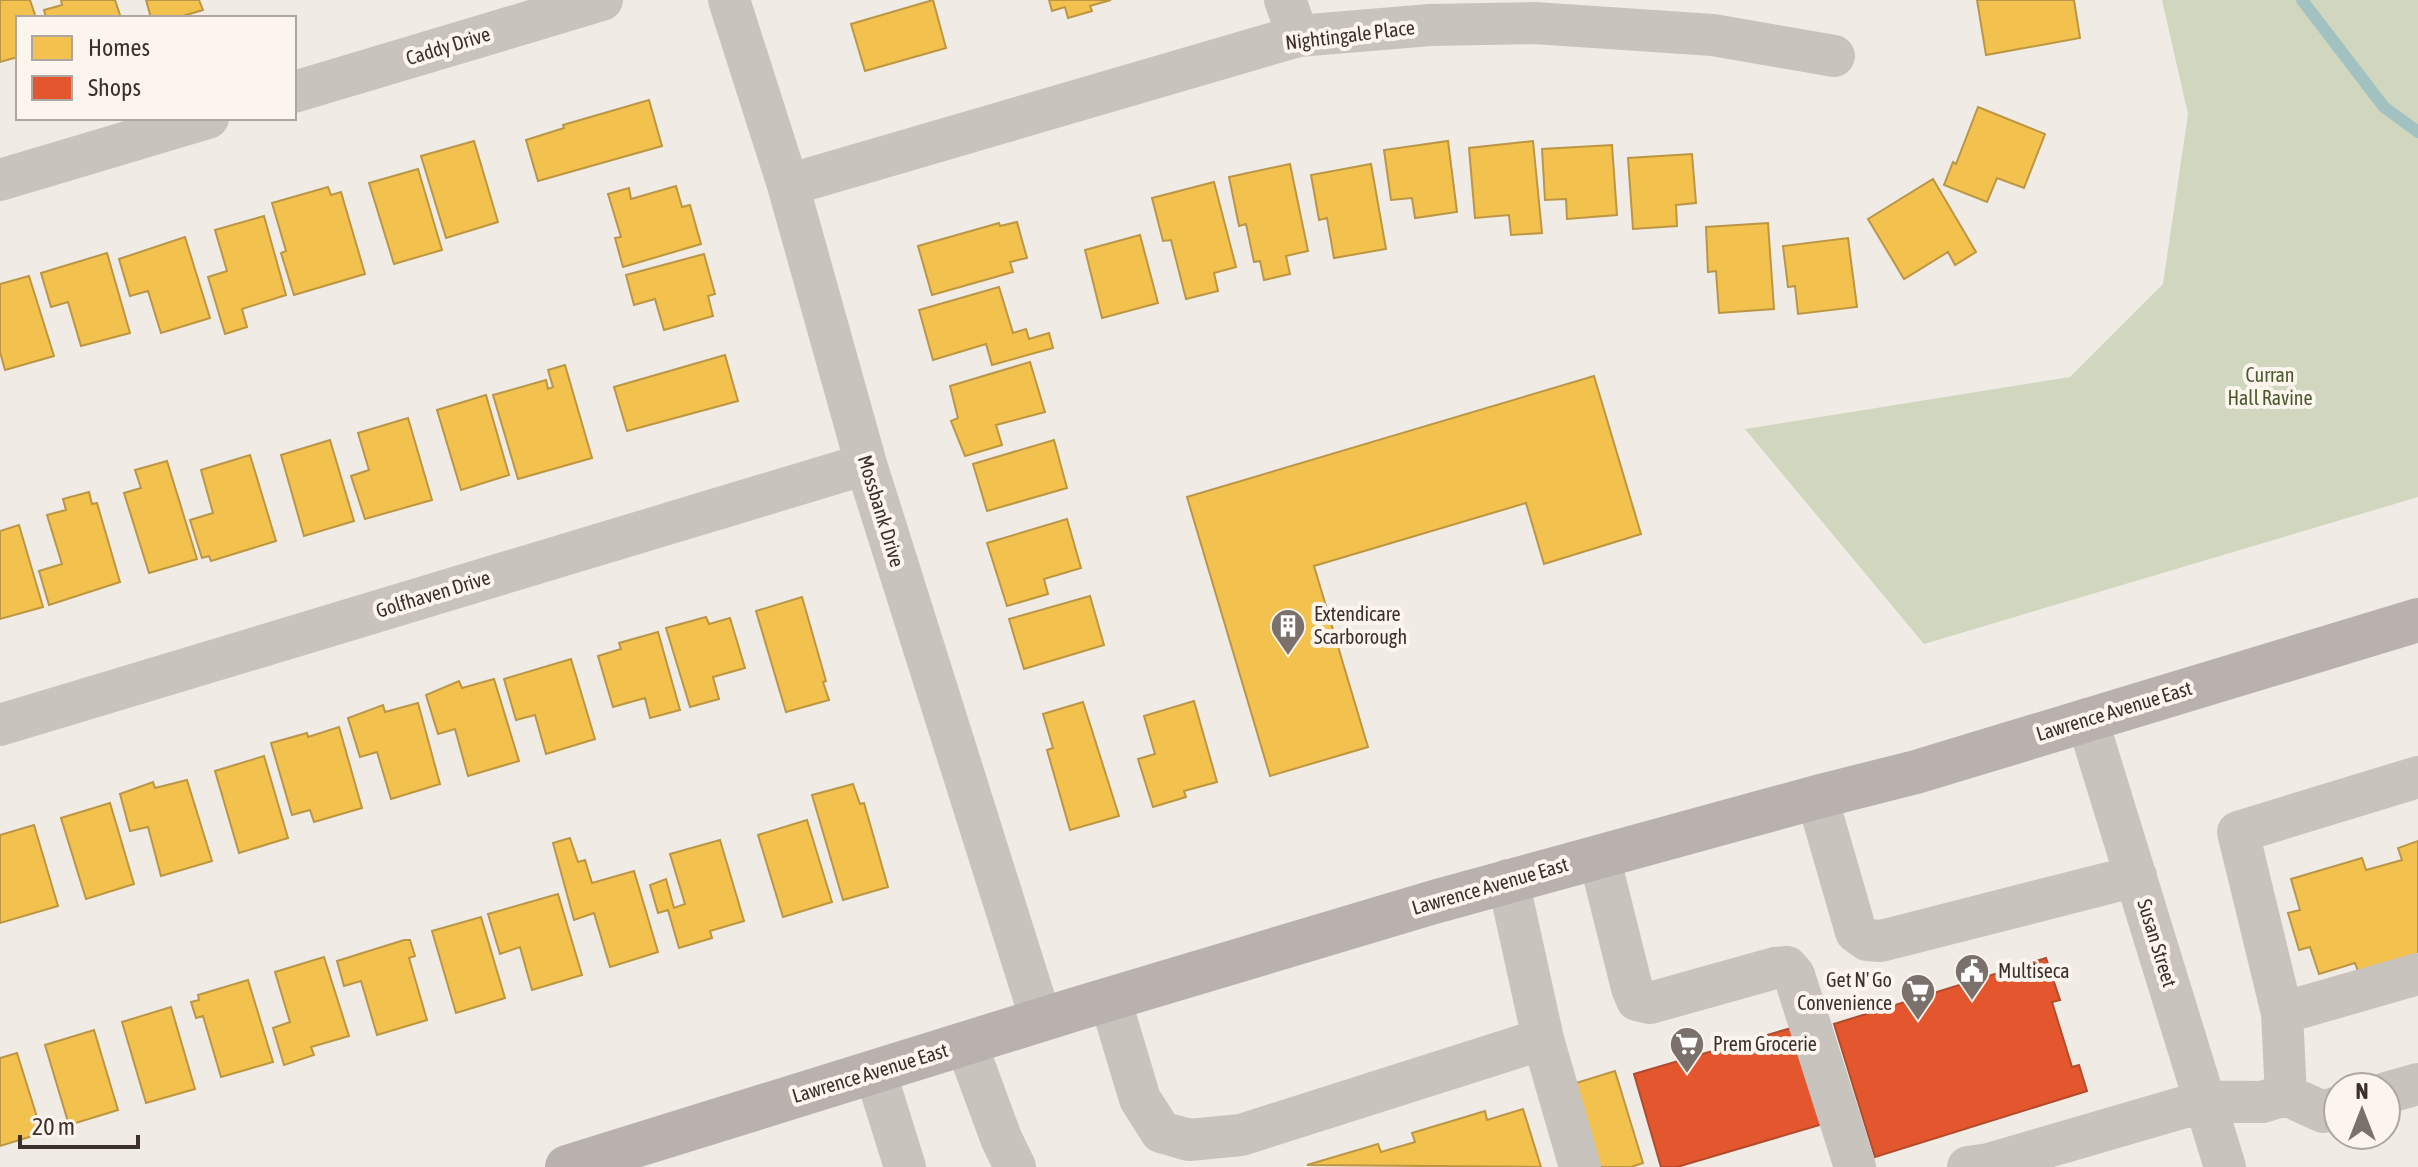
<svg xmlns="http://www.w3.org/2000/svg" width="2418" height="1167" font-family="'Asap Condensed',sans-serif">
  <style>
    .green { fill: #d1d6bf }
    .homes { fill: #f2c14e; stroke: #bb9644; stroke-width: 2 }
    .shops { fill: #e4572e; stroke: #b14b2d; stroke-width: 2 }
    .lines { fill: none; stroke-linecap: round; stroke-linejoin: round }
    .stream { stroke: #a1c2c1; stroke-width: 12 }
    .minor { stroke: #c9c3be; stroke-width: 42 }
    .major { stroke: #b8b1ad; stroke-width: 44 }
    .labels { text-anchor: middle; stroke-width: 8; stroke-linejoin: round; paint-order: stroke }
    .street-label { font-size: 20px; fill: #3b302b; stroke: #fbf5ee }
    .park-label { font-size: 20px; fill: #4a5a2e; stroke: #fbf5ee }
    .poi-label { font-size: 20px; fill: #3b302b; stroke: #fbf5ee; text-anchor: start }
  </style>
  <rect width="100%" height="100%" fill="#f0ebe5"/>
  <path class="green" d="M2162,0H2418V497L1924,644L1745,429L2070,377L2163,284L2188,114Z"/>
  <path class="homes" d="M0,0H30L36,18H18V57L0,62Z
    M61,0H115L121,18H46L44,10L62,5Z
    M146,0H199L203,10L176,18H151Z
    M933,0L946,48L865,71L851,24Z
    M1049,0H1111L1090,6L1092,11L1068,18L1065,7L1052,11Z
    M1977,0H2074L2080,38L1986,55Z
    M649,100L662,146L538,181L526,140L564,128L563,125Z
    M1978,107L2045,134L2024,188L1997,178L1987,202L1944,185L1953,162L1956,164Z
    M474,141L498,222L446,238L421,156Z
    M1448,141L1457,212L1415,218L1412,198L1391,200L1384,150Z
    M1533,141L1542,233L1511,235L1509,215L1475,218L1469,148Z
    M1612,145L1617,215L1567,219L1566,199L1545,200L1542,149Z
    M1692,154L1696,203L1676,205L1677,226L1633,229L1628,158Z
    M1290,164L1308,251L1286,256L1290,274L1264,280L1260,261L1254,262L1246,224L1239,226L1229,177Z
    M1371,164L1386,249L1334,258L1327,218L1319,220L1311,175Z
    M418,169L442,250L394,264L369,183Z
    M1933,179L1976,252L1955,265L1948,252L1904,279L1868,219Z
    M1214,182L1236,267L1214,273L1218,291L1186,299L1171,240L1163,241L1152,198Z
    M676,186L682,207L690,205L701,244L623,267L615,238L621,237L608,194L629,188L631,199Z
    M328,187L331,195L341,192L365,274L294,295L281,253L286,251L272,203Z
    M264,216L286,295L242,309L247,327L225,334L208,277L227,271L215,230Z
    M1017,222L1027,258L1010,262L1013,272L932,295L918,246L999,223L1000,226Z
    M1768,223L1774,309L1719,313L1716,271L1708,272L1706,227Z
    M1140,235L1158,303L1102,318L1085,250Z
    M185,237L210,318L161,333L148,291L130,296L119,259Z
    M1848,238L1857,307L1798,314L1795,286L1788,287L1783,246Z
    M107,253L130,333L81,346L68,302L51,307L41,273Z
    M704,254L715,294L708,296L713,316L664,330L655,299L634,305L626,275Z
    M29,276L54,356L5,370L0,352V284Z
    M999,287L1013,333L1026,329L1029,339L1049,333L1053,348L992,365L986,344L933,360L919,310Z
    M725,355L738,401L627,431L614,387Z
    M1030,362L1045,412L996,425L1002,445L965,456L951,421L958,418L950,386Z
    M565,365L592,458L518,479L493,395L546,380L548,389L553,387L548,370Z
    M1594,376L1641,534L1544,564L1526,503L1314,566L1368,747L1270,776L1187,497Z
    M486,395L509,475L461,490L437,410Z
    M408,418L432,500L365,519L351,476L369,470L358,433Z
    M330,440L354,521L304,536L281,455Z
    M1054,440L1067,488L987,511L973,464Z
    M250,455L276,541L211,561L209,556L202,558L190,520L213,513L201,470Z
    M167,461L197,559L149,573L124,493L141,488L135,470Z
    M89,492L92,504L97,503L120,582L49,605L39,571L62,564L47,515L66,510L63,499Z
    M1067,519L1081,568L1044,579L1048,594L1007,606L987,543Z
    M19,525L43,607L0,619V531Z
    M1090,596L1104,645L1024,669L1009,619Z
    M802,597L826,681L823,682L829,700L786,712L756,611Z
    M706,617L709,624L730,618L745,668L713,677L719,699L690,707L666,628Z
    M658,632L680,710L650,718L645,698L613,707L598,656L621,649L619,643Z
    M571,659L595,739L546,754L535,715L516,720L504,679Z
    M494,679L519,761L468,776L455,729L438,734L426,695L459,681L462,688Z
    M1194,701L1217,782L1184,791L1186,797L1153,807L1138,759L1155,754L1144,716Z
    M1083,702L1119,816L1070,830L1047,750L1053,748L1043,714Z
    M418,703L440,784L391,799L377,752L360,757L348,718L383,705L385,712Z
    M339,727L362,808L314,822L310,810L292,815L271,743L307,733L308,737Z
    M264,756L288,838L239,853L215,771Z
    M187,780L212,861L161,876L148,827L130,831L120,794L153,782L155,788Z
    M853,784L860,804L864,803L888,887L843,900L812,795Z
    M110,803L134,884L86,899L61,818Z
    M807,820L832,902L783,917L758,835Z
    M34,825L58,906L0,923V835Z
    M570,838L578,862L585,860L592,883L634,871L658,952L610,967L594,913L574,920L553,843Z
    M720,840L744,921L710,931L712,938L679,948L668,910L658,913L650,885L666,879L674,908L685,904L670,854Z
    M2418,841V956L2359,974L2355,963L2319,974L2310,947L2299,950L2288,913L2300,910L2291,879L2362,858L2366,870L2402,860L2398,848Z
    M558,894L582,975L532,990L520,947L500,954L488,914Z
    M481,917L505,998L456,1013L432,931Z
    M404,940H410L415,956L409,958L427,1020L377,1035L361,981L344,986L337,961Z
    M324,957L349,1036L311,1047L314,1055L284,1065L273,1028L290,1022L275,972Z
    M248,980L273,1062L221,1077L203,1016L196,1018L191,1002L199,1000L198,995Z
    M171,1007L195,1089L146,1103L122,1022Z
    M94,1030L118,1110L69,1125L45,1045Z
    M17,1053L42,1133L0,1146V1058Z
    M1615,1071L1643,1163L1631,1167H1599L1573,1084Z
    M1523,1109L1541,1167L1307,1165L1378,1144L1381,1152L1415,1142L1412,1133L1485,1111L1487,1120Z"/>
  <path class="shops" d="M2046,958L2060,1000L2052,1002L2072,1067L2079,1065L2087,1091L1875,1157L1834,1024Z
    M1798,1026L1826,1123L1677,1167H1661L1634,1074Z"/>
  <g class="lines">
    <path class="stream" d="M2302,0L2384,107L2418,132"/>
    <path class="minor" d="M729,0L788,185L866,464L1041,1020
      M1285,0L1298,36
      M294,92L602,0
      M0,180L208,118
      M788,185L1298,36L1430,25L1534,23L1713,35L1834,56
      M2087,719L2225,1167
      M0,725L866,464
      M1817,797L1856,932L1867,940L1881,941L2136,876
      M1599,856L1632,988L1637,1000L1650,1003L1775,968L1787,967L1794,975L1855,1167
      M1508,880L1543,1039L1580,1167
      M1110,999L1140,1099L1161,1132L1189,1140L1241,1135L1543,1039
      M2282,1013L2418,974
      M966,1043L1001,1138L1015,1167
      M875,1071L905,1167
      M2386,1093L2418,1084
      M2286,1095L2323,1112L2338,1107
      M1968,1167L1989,1164L2205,1101L2262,1102L2286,1095L2282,1013L2238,832L2418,777"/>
    <path class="major" d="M567,1167L1076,1009L1434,902L1817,797L1916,772L2418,620"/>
  </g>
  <defs>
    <g id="building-pin" transform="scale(1.8)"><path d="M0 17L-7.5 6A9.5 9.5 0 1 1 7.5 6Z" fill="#7a716c" stroke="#fbf5ee"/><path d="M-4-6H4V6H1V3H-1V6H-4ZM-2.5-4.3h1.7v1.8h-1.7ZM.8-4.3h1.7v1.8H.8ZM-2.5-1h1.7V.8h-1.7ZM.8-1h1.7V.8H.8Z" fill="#fff"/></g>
    <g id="civic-pin" transform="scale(1.8)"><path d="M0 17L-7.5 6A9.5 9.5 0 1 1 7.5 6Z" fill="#7a716c" stroke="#fbf5ee"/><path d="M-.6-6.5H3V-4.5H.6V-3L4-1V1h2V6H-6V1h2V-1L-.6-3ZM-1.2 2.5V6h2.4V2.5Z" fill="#fff"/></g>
    <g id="supermarket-pin" transform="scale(1.8)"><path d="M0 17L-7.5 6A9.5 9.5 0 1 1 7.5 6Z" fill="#7a716c" stroke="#fbf5ee"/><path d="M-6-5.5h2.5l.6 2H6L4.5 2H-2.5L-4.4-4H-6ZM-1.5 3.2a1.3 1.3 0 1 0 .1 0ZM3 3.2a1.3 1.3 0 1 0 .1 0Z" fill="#fff"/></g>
  </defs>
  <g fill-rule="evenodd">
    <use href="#building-pin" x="1288" y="626"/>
    <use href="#civic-pin" x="1972" y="971"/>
    <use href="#supermarket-pin" x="1918" y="991"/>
    <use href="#supermarket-pin" x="1687" y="1044"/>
  </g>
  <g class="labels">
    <g class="street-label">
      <text transform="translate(1350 35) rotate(-7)" y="7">Nightingale Place</text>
      <text transform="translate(448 46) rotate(-17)" y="7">Caddy Drive</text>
      <text transform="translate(881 511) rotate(73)" y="7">Mossbank Drive</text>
      <text transform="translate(433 594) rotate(-17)" y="7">Golfhaven Drive</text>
      <text transform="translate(2114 711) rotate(-17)" y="7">Lawrence Avenue East</text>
      <text transform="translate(1490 886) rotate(-16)" y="7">Lawrence Avenue East</text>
      <text transform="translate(2157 943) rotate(73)" y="7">Susan Street</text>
      <text transform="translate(870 1073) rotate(-17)" y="7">Lawrence Avenue East</text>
    </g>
    <g class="park-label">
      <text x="2270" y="382">Curran<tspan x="2270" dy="23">Hall Ravine</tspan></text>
    </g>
    <g class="poi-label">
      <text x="1314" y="621">Extendicare<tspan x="1314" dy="23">Scarborough</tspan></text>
      <text x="1998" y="978">Multiseca</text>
      <text x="1892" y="987" text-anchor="end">Get N' Go<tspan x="1892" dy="23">Convenience</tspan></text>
      <text x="1713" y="1051">Prem Grocerie</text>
    </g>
  </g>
  <rect x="16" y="16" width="280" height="104" fill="#fbf5ee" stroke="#aea6a0" stroke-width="2"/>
  <rect x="32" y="36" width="40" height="24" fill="#f2c14e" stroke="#aea6a0" stroke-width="2"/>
  <text x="88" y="56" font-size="24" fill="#3b302b">Homes</text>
  <rect x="32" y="76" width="40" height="24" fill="#e4572e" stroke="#aea6a0" stroke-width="2"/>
  <text x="88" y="96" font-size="24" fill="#3b302b">Shops</text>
  <g transform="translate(2362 1111)"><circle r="38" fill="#fbf5ee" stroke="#aea6a0" stroke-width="2"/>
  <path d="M0-6L14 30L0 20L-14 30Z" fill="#7a716c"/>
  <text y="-12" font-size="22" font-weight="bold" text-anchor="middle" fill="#3b302b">N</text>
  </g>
  <path d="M20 1135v12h118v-12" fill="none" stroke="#3b302b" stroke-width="4"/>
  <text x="32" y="1135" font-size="24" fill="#3b302b" stroke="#fbf5ee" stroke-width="6" paint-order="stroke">20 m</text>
</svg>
